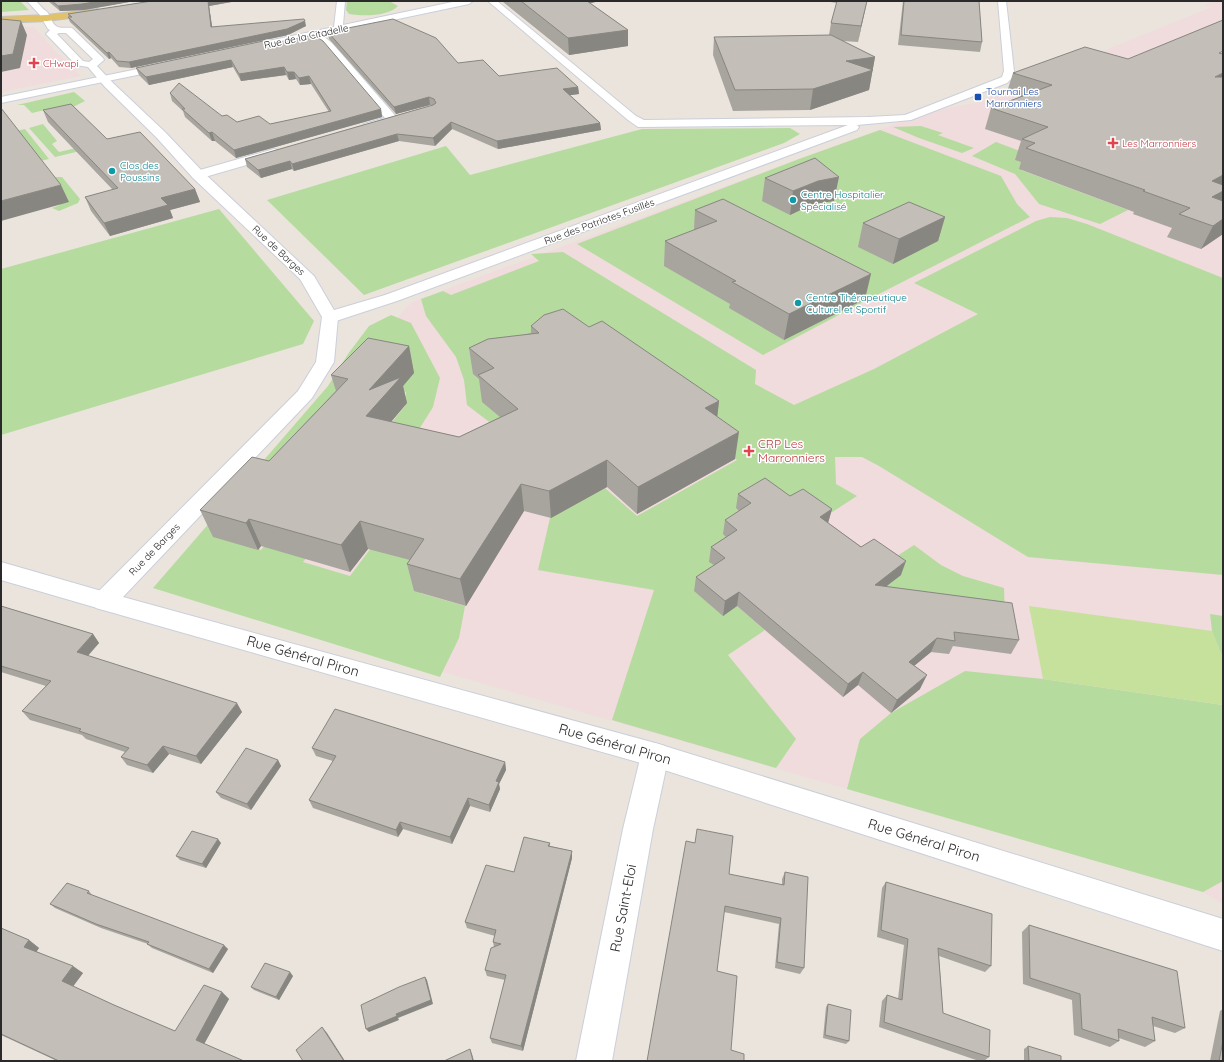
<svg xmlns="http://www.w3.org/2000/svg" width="1224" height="1062" font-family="Quicksand,sans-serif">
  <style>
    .medical { fill: #f0dbdd }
    .green { fill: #b6db9f }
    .pitch { fill: #c6e19c }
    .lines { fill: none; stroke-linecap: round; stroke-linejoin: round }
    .street-casing { stroke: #cbcfda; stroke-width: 2 }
    .secondary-casing { stroke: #cbcfda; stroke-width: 2 }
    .primary-casing { stroke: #c3c3c3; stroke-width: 2 }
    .street { fill: #fff; fill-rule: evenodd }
    .secondary { fill: #fff; fill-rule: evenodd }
    .primary { fill: #e1c26b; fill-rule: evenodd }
    .wall { fill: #a8a49e }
    .shaded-wall { fill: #888681 }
    .building { fill: #c3bfb8; stroke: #888681 }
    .health-dot { fill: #e0444e; stroke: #fff; stroke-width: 1.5 }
    .transit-dot { fill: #1a4fb4; stroke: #fff; stroke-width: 1.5 }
    .culture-dot { fill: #0f9aa8; stroke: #fff; stroke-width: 1.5 }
    .labels { text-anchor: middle; stroke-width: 3; stroke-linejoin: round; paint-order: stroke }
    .far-street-label { font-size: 10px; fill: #2a2a2a; stroke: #fff }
    .far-health-label { font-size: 10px; fill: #be3a42; stroke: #fff; text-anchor: start }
    .far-transit-label { font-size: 10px; fill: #164399; stroke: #fff; text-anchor: start }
    .far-culture-label { font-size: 10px; fill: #0d838f; stroke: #fff; text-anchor: start }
    .health-label { font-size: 12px; fill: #be3a42; stroke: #fff; text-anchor: start }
    .near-street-label { font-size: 14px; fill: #2a2a2a; stroke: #fff }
  </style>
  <rect width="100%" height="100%" fill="#eae4dd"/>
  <path class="medical" d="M1215,1H1223V904L1203,892L153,588L412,302L842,143L932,111L977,103L1212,7L1205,5Z
    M34,27L53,49L81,76L1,92V28Z"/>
  <path class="green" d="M1,1H20L29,10L1,12Z
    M347,1H389L398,6C387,17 363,16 349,14L346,10Z
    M74,92L85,101L67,110L62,106L32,113L24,105H17Z
    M43,124L57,141L52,144L59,152L119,138L101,146L55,157L29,128Z
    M921,126L943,133L938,135L974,148L962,153L919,138L893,127Z
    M790,128L800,134L784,143L364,295L267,200L446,146L470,175L642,129Z
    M25,129L49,159L40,161L2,134Z
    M880,130L1001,176L1017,204L1030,217L871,298L763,355L577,244L799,159Z
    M996,142L1028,154L1030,166L1021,170L1128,210L1100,224L1039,204L1015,174L972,156Z
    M46,177H62L80,199L78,203L59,211L52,208L60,205L50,193Z
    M219,209L314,321L303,344L1,435V269Z
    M1050,217L1067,218L1087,224L1223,278V575L1028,557L879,466L862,457H835L836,484L857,496L823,518L736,508L748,518L723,572V615L737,606L765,630L728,655L796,739L776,768L612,720L654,590L538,570L550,518L605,488L637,516L737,460L702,435L497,394L522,435L509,437L467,405L464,380L456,357L426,316L421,299L443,291L451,295L539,261L531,254L563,252L756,370L755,384L794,405L874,369L978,314L914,283L1036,221Z
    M391,315L411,323L440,378L433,407L406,450L375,443L405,406L406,392L398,390L214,537L261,550L281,526L337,520L303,562L350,576L371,548L438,566L420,593L465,606L459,638L440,677L153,588L328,386L348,354L369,326Z
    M914,545L941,565L963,576L1004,588L1005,617L876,594L885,564Z
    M1210,614L1223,616V659L1212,631Z
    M965,671L1043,679L1223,705V881L1203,892L847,789L860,739L891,713Z"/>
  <path class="pitch" d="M1029,606L1212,631L1223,659V705L1043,679Z"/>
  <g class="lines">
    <g class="street-casing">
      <path id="street" d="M27,1H36L46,12L45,14H39Z
        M337,1H345L343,25L457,1H473L469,4L322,35L332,43L399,120L397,122L368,131L364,130L362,127L364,124L385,118L326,47L312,37L240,53L235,50L240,47L334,27Z
        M488,1H497L636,116L644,120L868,117L905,115L1002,77L1004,71L998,1H1006L1014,71L1012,78L1007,83L911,120L857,125L859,127L857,130L397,301L336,321L330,322L324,321L322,317L324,313L385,295L848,125L638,127L628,120Z
        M167,63L171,64L172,66L171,68L1,103V97Z
        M274,149L278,150L280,153L278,156L198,179L193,178L191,175L193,172Z
        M1,562L112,594L116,601L112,608L104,610L1,580Z
        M655,743L665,746L669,755L653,829L612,1061H576L623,829L641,755L645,746Z"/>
    </g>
    <g class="secondary-casing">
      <path id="secondary" d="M42,9C51,11 50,22 56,26C60,29 68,27 72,28L103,58L104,60L97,66L113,83L165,132L203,172L314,276L338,317L334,362L312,398L123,597L655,743L1223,919V951L655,767L96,608L92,601L96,594L298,391L316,362L322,317L300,279L193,178L157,138L105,87L88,67L76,65L48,36L46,34L50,30L48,29L38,12ZM59,33H66L93,59L89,62L83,61L57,34Z"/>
    </g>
    <g class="primary-casing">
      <path id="primary" d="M97,9L100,10L101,12L100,14L47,21L1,23V17L47,15Z"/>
    </g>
    <use href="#street" class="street"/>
    <use href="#secondary" class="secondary"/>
    <use href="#primary" class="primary"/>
  </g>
  <path class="wall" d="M48,1H135L84,10L60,11Z
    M152,1H237L209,6L212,27L306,26L288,35L131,68L119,67L111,58L109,59L70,22L68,17H69L68,14Z
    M503,1H600L590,3L628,30V46L569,55L503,2Z
    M824,1H867L858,42L843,41L875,57L869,90L810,110L733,111L713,55L714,37L829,35L831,23L837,3Z
    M903,1H979L982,42L980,52L898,45Z
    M328,32L458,63L499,76L578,87L579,94L570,95L600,123L601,130L498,149L452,129L435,146L399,141L294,171L292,169L261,178L247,167L245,159L433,105H430L396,114L329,39Z
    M269,44L381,109L382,117L236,158L215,141H212L185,117L183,111L172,101L170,93L222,116L237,122L270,124L329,112L311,84L300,85L296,79L289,80L286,75L241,81L233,67L149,85L139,75L136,68Z
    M1128,59L1222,201L1223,234L1201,249L1167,237L1172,228L1133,214L1134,212L1019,169L1021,162L1015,160L1021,141L985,129L991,108L1021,97L1007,92L1013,73Z
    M43,110L107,139L195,189L200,202L170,210L173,218L110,236L91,211L85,197L113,190L48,122Z
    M765,178L834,201L813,204L790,215L762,201Z
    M695,210L865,299L784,340L729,308L730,304L664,266L665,241L694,230Z
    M945,217L938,241L893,264L858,247L863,223Z
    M531,326L589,327L719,401L717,417L735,459L637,514L607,487L551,518L524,511L466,606L414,591L407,564L410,560L368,549L350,572L261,546L258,550L213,537L200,510L269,461L336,391L331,375L409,346L414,373L403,386L407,403L391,422L459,437L500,417L482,402L479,379L473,374L469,348L531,333Z
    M738,494L790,496L832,509L828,523L901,575L886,586L1019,640L1011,654L953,646L949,654L931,652L914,666L920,689L891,713L858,685L843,697L737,606L723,616L694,591L696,577L714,565L709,562L711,547L726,537L723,534L725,520L739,511L736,508Z
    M1,606L93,634L99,643L88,656L242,712L201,764L169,754L153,773L127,765L121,757L125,752L86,739L82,735L30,720L22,711L46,686L1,672Z
    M312,748L505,762L506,770L499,784L500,789L490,812L470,806L452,844L403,829L398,837L313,808L309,800L333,761L316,756Z
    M278,760L281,766L251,810L221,798L216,792Z
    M221,843L206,868L180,860L176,856Z
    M550,843V846L572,851V858L523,1051L492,1043L490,1038L505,980L487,976L485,970L494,947L493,942L495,936L467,928L465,922L514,872Z
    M785,872L804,968L800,974L775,968L779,924L724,912L647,1061L729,874L782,885V879Z
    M886,882L991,966L985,972L939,956L943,1013L989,1057L984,1061H979L879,1027L882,1001L887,995L898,999L904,945L877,937L882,888Z
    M89,891L92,895L228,949L213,973L152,948L147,944H148L101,928L55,908L50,904Z
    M1029,925L1185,1028L1175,1033L1153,1026L1155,1041L1145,1047L1119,1038V1041L1110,1047L1074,1035L1072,1000L1023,984L1022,932Z
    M1,928L29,940L39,948L36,951L83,973L73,986L114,1005L175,1031L222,992L229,999L204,1044L244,1061H57L1,1035Z
    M293,976L279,1000L254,990L251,987Z
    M828,1004L849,1041L846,1044L823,1038L826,1007Z
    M1223,1009V1061H1210L1220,1011Z
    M1028,1046L1061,1061H1024V1049Z"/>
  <path class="shaded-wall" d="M100,1H135L84,10L60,11L58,6Z
    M208,1H237L209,6L213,32L211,27Z
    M574,1H600L574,7Z
    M867,1L858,42L861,26Z
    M21,21L27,35L20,68L1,72V56Z
    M305,21L306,26L288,35L131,68L129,62Z
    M628,30V46L569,55L568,38Z
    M109,52L111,58L109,59L107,53Z
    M875,57L869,90L810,110L813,89L846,61Z
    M231,60L233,67L149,85L146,77Z
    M284,67L286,75L241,81L239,74Z
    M287,72H294L296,79L289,80Z
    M1223,73V89L1215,77Z
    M309,76L311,84L300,85L299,78Z
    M578,87L579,94L564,96L563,89Z
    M429,97L430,105L396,114L394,107Z
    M381,109L382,117L236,158L234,150Z
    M451,122L452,129L435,146L433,138Z
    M600,123L601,130L498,149L497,141Z
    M212,132L215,141H212L209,133Z
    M397,134L399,141L294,171L292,164Z
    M290,161L292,169L261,178L258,170Z
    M1223,175V190L1212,181Z
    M839,177L834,201L813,204L790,215L793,191L818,181Z
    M61,185L69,202L1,221V201Z
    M195,189L200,202L170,210L173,218L110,236L104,223L161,198Z
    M1223,191V199L1217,209L1212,197Z
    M945,217L938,241L893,264L899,239Z
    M1223,219V234L1201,249L1213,226Z
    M871,274L865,299L784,340L789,314Z
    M409,346L414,373L403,386L407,403L373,443L366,416L369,390Z
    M719,401L716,428L705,408Z
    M739,432L735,459L637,514L638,487Z
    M607,460V487L551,518L549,491Z
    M521,484L524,511L466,606L460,579Z
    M832,509L828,523L820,517Z
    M249,519L261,546L258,550L246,523Z
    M360,521L368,549L350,572L341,545Z
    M906,561L901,575L870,599L875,585Z
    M739,592L737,606L723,616L725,601Z
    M93,634L99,643L83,661L77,652Z
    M937,638L931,652L903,675L909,662Z
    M863,672L858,685L843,697L848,684Z
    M927,675L920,689L891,713L897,700Z
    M237,703L242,712L201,764L196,756Z
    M163,746L169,754L153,773L147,765Z
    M278,760L281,766L251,810L247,804Z
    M505,762L506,770L499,784L500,789L490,812L489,805L496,781Z
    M468,798L470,806L452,844L450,837Z
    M400,822L403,829L398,837L396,830Z
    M218,839L221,843L206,868L202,864Z
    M572,851V858L523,1051L521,1046Z
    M29,940L39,948L35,954L24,947Z
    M224,945L228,949L213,973L209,969Z
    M73,966L83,973L72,988L62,981Z
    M290,972L293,976L279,1000L276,997Z
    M425,977L427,980L433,1004L398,1018L399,1020L369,1032L366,1029L396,1014Z
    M222,992L229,999L203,1046L196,1040Z
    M322,1027L327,1033L345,1061H344Z
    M470,1049L472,1054L474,1061H473Z"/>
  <path class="building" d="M52,1H100L82,4L58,6Z
    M152,1H208L211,27L304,19L305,21L287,29L129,62L117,61L109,52L107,53L68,17H72L68,14Z
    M521,1H587L628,30L568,38Z
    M837,1H867L861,26L831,23Z
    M904,1H979L982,42L901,35Z
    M1,19L21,21L13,54L1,56Z
    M393,19L436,38L458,63L483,60L499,76L557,68L578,87L563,89L600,123L497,141L451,122L433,138L397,134L292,164L290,161L258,170L245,159L433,105L436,103L434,99L429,97L394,107L328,32Z
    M1223,20V51L1219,53L1223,54V73L1215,77H1223V175L1212,181L1223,185V191L1212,197L1223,201V219L1213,226L1179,214L1190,208L1143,191L1145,190L1026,148L1035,143L1022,139L1048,127L991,108L1052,85L1013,73L1085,47L1128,59Z
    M314,35L323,41L381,109L234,150L212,132L209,133L182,109H185L170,93L179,83L222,116L227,115L237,122L259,116L270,124L331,111L309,76L299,78L294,72H287L284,67L239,74L231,60L146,77L136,68L268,40L269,44Z
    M831,35L875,57L846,61L873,70L813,89L735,90L714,37Z
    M71,104L107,139L140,132L195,189L161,198L168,205L104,223L85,197L118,188L43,110Z
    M1,108L61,185L1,201Z
    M815,158L839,177L818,181L793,191L765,178Z
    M723,199L871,274L789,314L732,282L736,281L665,241L717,221L695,210Z
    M909,202L945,217L899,239L863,223Z
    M563,309L589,327L602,321L719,401L705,408L739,432L638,487L607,460L549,491L521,484L460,579L407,564L424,539L360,521L341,545L249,519L246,523L200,510L252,457L269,461L348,379L331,375L368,338L409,346L369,390L401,377L366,416L459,437L518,409L478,375L494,368L469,348L488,339L539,333L531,326L544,315Z
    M765,478L790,496L803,489L832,509L820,517L861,547L874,539L906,561L875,585L1012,603L1019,640L954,632L955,641L937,638L909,662L927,675L897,700L863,672L848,684L739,592L725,601L696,577L725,558L711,547L737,530L725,520L751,503L738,494Z
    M1,606L93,634L77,652L237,703L196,756L163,746L147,765L121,757L129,748L79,731L81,729L22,711L51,681L1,666Z
    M335,709L505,762L496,781L499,782L489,805L468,798L450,837L400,822L396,830L309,800L336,756L312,748Z
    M246,748L278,760L247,804L216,792Z
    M697,829L733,836L729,874L784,885L785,872L808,877L804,968L777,962L781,918L725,906L717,971L737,976L731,1050L744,1054V1061H647L686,841L695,843Z
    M192,831L218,839L202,864L176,856Z
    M524,837L550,843L548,846L572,851L521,1046L490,1038L506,975L485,970L491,948L501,944L493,942L496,930L465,922L486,865L514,872Z
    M886,882L992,914L991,966L938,948L943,1013L990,1030L989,1057L884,1022L887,995L902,1000L908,939L881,930Z
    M67,883L89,891L87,893L224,945L209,969L147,944L149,942L96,924L50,904Z
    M1029,925L1177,971L1185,1028L1152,1017L1155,1041L1118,1029L1119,1041L1082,1029L1080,994L1030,978Z
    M1,928L29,940L24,947L73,966L62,981L114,1005L175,1031L204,985L222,992L196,1040L244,1061H59L1,1034Z
    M265,963L290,972L276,997L251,987Z
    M425,977L431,1000L396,1014L397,1016L366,1029L361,1005L399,987Z
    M828,1004L851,1010L849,1041L825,1035Z
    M322,1027L344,1061H303L296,1050Z
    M1223,1041V1061H1219Z
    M1028,1046L1061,1056V1061H1029Z
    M470,1049L473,1061H444Z"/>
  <g class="health-dot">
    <path d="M32 57h4v4h4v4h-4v4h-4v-4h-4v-4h4z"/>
    <path d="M1111 137h4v4h4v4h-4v4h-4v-4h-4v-4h4z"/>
    <path d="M747 445h4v4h4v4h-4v4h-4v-4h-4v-4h4z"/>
  </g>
  <rect class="transit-dot" x="974" y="93" width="8" height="8" rx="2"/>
  <g class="culture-dot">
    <circle cx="112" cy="171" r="4"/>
    <circle cx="793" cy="200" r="4"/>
    <circle cx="798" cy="303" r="4"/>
  </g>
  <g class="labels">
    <g class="far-street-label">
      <text transform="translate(306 36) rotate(-12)" y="4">Rue de la Citadelle</text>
      <text transform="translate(599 221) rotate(-20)" y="4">Rue des Patriotes Fusillés</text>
      <text transform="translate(279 250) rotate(43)" y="4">Rue de Barges</text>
      <text transform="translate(154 549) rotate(-46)" y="4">Rue de Barges</text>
    </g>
    <g class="far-health-label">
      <text x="43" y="67">CHwapi</text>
      <text x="1122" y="147">Les Marronniers</text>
    </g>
    <g class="far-transit-label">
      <text x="986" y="95">Tournai Les<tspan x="986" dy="12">Marronniers</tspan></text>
    </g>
    <g class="far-culture-label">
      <text x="120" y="169">Clos des<tspan x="120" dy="12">Poussins</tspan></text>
      <text x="801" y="198">Centre Hospitalier<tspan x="801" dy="12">Spécialisé</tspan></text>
      <text x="806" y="301">Centre Thérapeutique<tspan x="806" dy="12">Culturel et Sportif</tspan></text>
    </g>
    <g class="health-label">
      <text x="758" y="448">CRP Les<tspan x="758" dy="14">Marronniers</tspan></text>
    </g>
    <g class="near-street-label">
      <text transform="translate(303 656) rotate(16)" y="5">Rue Général Piron</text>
      <text transform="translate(615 744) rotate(16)" y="5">Rue Général Piron</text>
      <text transform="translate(924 840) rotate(17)" y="5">Rue Général Piron</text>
      <text transform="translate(623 908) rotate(-79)" y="5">Rue Saint-Eloi</text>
    </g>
  </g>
  <rect width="1224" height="1062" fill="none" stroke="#2a2a2a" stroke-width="4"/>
</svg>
